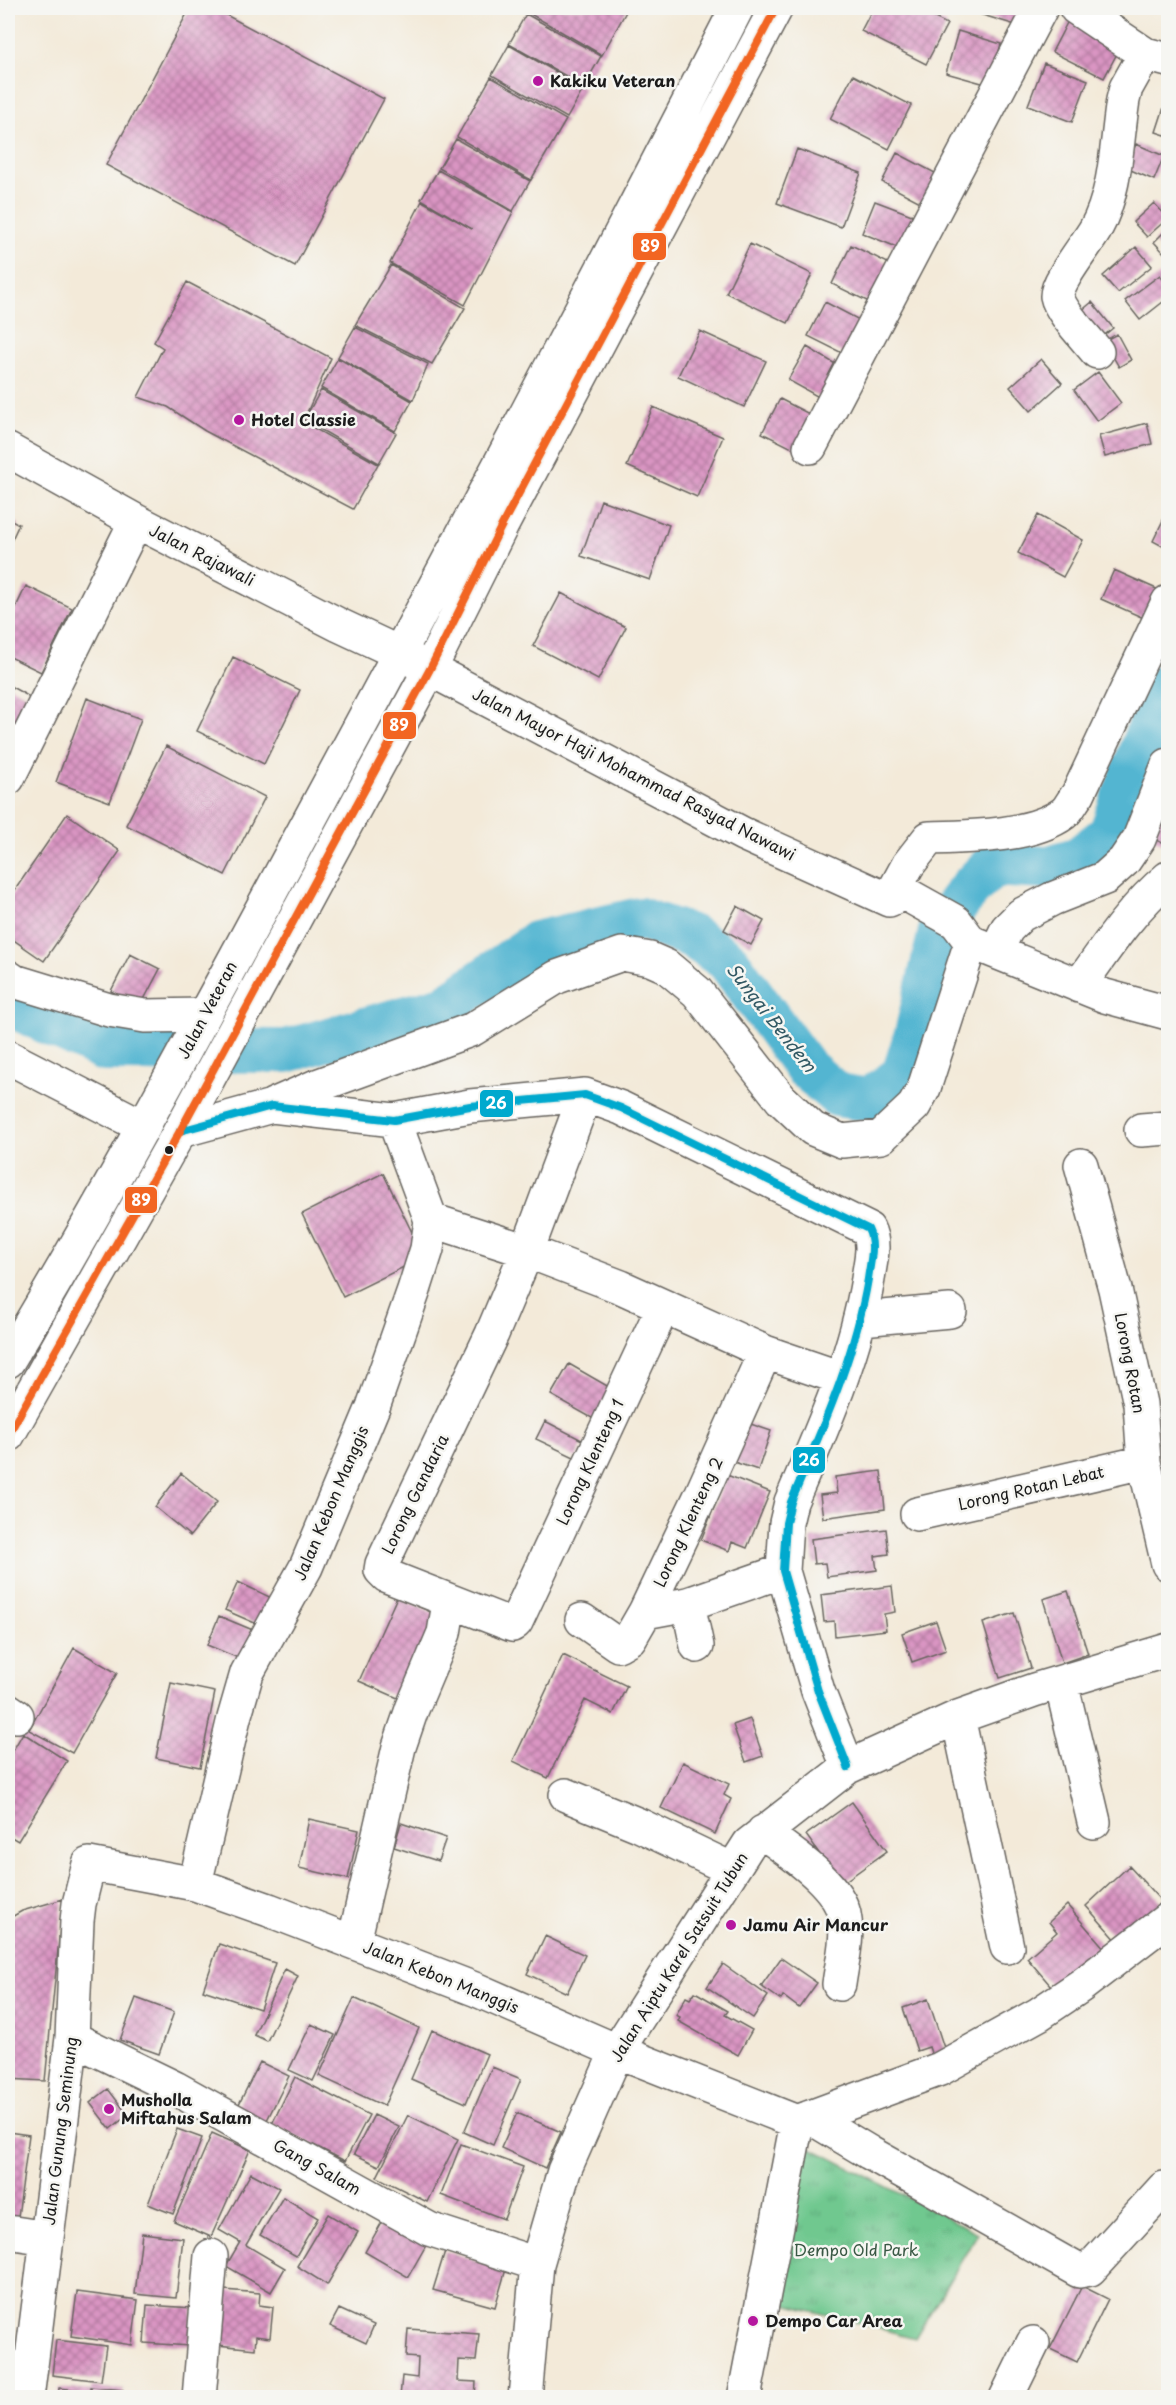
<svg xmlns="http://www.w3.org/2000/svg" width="1176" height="2405" font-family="'Playpen Sans',sans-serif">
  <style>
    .park { fill: url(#park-tufts); stroke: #467256; stroke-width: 1.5 }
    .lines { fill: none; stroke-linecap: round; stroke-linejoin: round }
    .river { stroke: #52b5d1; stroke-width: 44 }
    .building { fill: url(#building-cross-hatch) }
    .minor-casing { stroke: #67645e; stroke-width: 36 }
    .highway-casing { stroke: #67645e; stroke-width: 36 }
    .minor { stroke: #fff; stroke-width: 33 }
    .highway { stroke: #fff; stroke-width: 33 }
    .bus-1-casing { stroke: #f6f6f2; stroke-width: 12 }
    .bus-2-casing { stroke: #f6f6f2; stroke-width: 12 }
    .bus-1 { stroke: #00a9ce; stroke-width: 8 }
    .bus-2 { stroke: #f26522; stroke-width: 8 }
    .poi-dot { fill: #b5179e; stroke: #f6f6f2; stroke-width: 2 }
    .bus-dot { fill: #1c1c1c; stroke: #f6f6f2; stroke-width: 2 }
    .labels { text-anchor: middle; stroke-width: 5; stroke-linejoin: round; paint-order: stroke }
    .poi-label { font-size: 16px; font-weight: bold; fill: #1c1c1c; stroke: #f6f6f2; text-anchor: start }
    .street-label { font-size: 16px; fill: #1c1c1c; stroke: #f6f6f2 }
    .park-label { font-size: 16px; fill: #395844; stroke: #f6f6f2 }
    .water-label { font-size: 18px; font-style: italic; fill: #325964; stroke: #f6f6f2 }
    .line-badge { stroke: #f6f6f2; stroke-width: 2 }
    .badge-label { font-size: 16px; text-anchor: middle; font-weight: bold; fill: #fff }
  </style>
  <defs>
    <pattern id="park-tufts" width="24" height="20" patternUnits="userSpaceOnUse" patternTransform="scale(1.5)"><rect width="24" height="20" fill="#6fc88f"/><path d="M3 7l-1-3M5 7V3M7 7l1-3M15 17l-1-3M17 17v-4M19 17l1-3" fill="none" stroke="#60ab7b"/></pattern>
    <pattern id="building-cross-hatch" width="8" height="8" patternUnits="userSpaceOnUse" patternTransform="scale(1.5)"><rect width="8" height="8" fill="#da95c3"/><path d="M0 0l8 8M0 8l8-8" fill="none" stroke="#b0799e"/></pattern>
  </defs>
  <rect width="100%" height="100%" fill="#f6f6f2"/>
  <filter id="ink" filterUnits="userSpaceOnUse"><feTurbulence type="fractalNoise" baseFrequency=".0167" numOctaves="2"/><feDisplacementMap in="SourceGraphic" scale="12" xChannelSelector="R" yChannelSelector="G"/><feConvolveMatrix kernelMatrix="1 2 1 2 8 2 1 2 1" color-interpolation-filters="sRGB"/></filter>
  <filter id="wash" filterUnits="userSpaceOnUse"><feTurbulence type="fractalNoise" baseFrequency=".008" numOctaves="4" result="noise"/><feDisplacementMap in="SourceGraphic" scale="24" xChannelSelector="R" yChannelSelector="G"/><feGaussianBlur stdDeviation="1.35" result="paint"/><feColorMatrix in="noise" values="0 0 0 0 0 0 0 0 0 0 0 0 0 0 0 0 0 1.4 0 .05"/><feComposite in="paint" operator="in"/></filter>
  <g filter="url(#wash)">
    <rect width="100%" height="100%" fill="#f3ead9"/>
    <path class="park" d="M805,2145L978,2233L915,2338L774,2301Z"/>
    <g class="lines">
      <path class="river" d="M8,1004L104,1050L286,1051L444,1007L536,943L640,919L691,936L727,960L805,1067L837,1095L869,1100L903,1075L916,1034L941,927L968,890L992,865L1046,868L1079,858L1110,834L1151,721L1168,684"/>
    </g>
    <g id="blocks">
      <path class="building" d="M190,8H213L384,99L295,266L106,165Z
        M530,8H628L602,55L527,12Z
        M873,8H915L947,24L926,64L861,31Z
        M978,8H1025L1019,26L976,13Z
        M1104,8H1117L1115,13Z
        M526,14L601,56L584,86L509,44Z
        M1070,17L1122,44L1104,78L1052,52Z
        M958,31L1001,44L989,85L946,73Z
        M509,45L584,88L567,118L492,75Z
        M1044,63L1088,80L1072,122L1028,105Z
        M853,75L911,105L889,149L830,119Z
        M491,77L566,120L531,180L457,137Z
        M1168,95V136L1156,132Z
        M456,139L530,181L513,211L439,168Z
        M1136,144L1164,156L1154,180L1126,168Z
        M797,149L861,173L841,227L777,203Z
        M897,153L937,174L922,203L882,182Z
        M438,170L513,212L465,305L390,263L422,201L472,229L421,199Z
        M875,201L917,217L904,250L862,233Z
        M1154,203L1168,218L1147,237L1133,222Z
        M1168,228V251L1165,254L1154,242Z
        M750,244L812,274L788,323L726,293Z
        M851,245L890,264L871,303L832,284Z
        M1136,247L1152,266L1118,293L1103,276Z
        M391,265L465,308L432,364L355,325Z
        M1160,275L1168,287V298L1140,320L1125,301Z
        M187,282L331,358L301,426L303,422L378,464L353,509L205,431L168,407L138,397L163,348L154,342Z
        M825,302L867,324L850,357L808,336Z
        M1092,302L1113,328L1095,343L1074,317Z
        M355,327L428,364L413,400L338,357Z
        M700,331L766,361L744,407L678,376Z
        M1117,334L1131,360L1119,367L1104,341Z
        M807,347L842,368L824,400L788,380Z
        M338,358L412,401L395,431L321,388Z
        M1041,359L1062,383L1031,411L1010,387Z
        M1098,372L1121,403L1097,421L1074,390Z
        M321,390L396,433L379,463L304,420Z
        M780,399L819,419L802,453L762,433Z
        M653,407L723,437L697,497L627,466Z
        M1147,423L1152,444L1105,457L1099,436Z
        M601,500L669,525L650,580L581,556Z
        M1166,514L1168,515V549L1153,541Z
        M1038,515L1083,540L1063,577L1018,553Z
        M8,518L19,524L8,548Z
        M1114,570L1161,591L1148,620L1101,599Z
        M26,586L72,608L41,672L8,656V624Z
        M561,593L626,627L598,680L533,646Z
        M233,657L300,690L264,764L197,731Z
        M8,685L30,697L8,742Z
        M87,698L141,719L110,802L56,782Z
        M166,746L265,797L225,875L126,825Z
        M1158,810L1168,815V846L1145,834Z
        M67,814L120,851L44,961L8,936V900Z
        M737,906L764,921L751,945L724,930Z
        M130,954L160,969L140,1007L111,991Z
        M383,1173L424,1257L343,1297L302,1214Z
        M569,1364L616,1391L599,1422L551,1395Z
        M545,1421L584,1441L576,1458L536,1439Z
        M742,1421L771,1431L758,1470L728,1460Z
        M881,1471L885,1509L823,1518L820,1495L837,1493L835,1477Z
        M181,1473L217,1502L190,1536L155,1507Z
        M727,1475L770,1492L747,1548L732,1542L729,1551L701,1540Z
        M886,1529L889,1554L875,1556L877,1570L827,1577L825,1563L814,1564L811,1539Z
        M238,1582L278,1601L266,1628L225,1610Z
        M892,1586L895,1612L884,1614L886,1630L835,1636L834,1621L824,1622L821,1595Z
        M1068,1591L1088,1654L1062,1663L1043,1599Z
        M397,1597L438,1615L400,1699L359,1681Z
        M1014,1613L1031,1668L1000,1678L983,1623Z
        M219,1616L260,1633L248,1662L207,1645Z
        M936,1621L946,1650L912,1662L902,1633Z
        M74,1648L117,1673L72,1753L29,1730Z
        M563,1655L627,1686L613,1714L585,1700L548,1778L513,1761Z
        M171,1683L215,1692L200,1767L156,1758Z
        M750,1719L763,1756L746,1762L733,1725Z
        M23,1733L67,1761L18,1841L8,1835V1759Z
        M683,1762L729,1784L724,1795L731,1799L715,1834L661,1808Z
        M852,1802L887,1851L841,1884L806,1835Z
        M309,1819L359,1830L348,1879L299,1868Z
        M401,1823L446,1838L438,1861L394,1847Z
        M1129,1866L1162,1902L1118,1942L1086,1906Z
        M63,1899L45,2081L8,2079V1919L22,1911Z
        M1067,1905L1105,1949L1056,1992L1027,1958L1057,1932L1049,1922Z
        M545,1936L585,1955L567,1993L527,1974Z
        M219,1944L275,1963L260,2009L203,1990Z
        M781,1958L817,1983L799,2008L783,1996L781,2000L761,1986Z
        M723,1964L768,1996L753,2018L707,1987Z
        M285,1969L298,1976L267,2041L254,2035Z
        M695,1992L728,2011L725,2015L752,2030L738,2055L678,2021L680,2017L676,2015L686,1997L690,1999Z
        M136,1998L174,2012L159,2054L120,2040Z
        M354,1998L419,2028L384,2106L319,2076Z
        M928,1999L946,2054L933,2059L929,2047L917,2051L903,2008Z
        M311,2024L335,2035L313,2081L289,2070Z
        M432,2030L487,2054L466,2103L411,2079Z
        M260,2062L289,2076L263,2128L234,2114Z
        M492,2067L521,2079L493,2145L464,2132Z
        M295,2077L369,2115L345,2161L272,2124Z
        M108,2089L128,2115L110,2129L90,2103Z
        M517,2113L561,2132L545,2168L501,2148Z
        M374,2115L399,2127L379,2166L354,2154Z
        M408,2115L458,2139L427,2202L377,2177Z
        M177,2129L202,2138L173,2214L148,2204Z
        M8,2132L29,2135L17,2224L8,2222Z
        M212,2133L250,2150L211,2237L174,2221Z
        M461,2144L523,2167L504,2219L441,2195Z
        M251,2173L279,2188L246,2245L285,2268L271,2292L226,2266L240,2242L219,2230Z
        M283,2197L318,2218L296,2256L260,2235Z
        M328,2214L358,2232L327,2285L297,2266Z
        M386,2215L429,2240L408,2277L365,2252Z
        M142,2233L183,2238L176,2298L135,2294Z
        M445,2251L506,2269L495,2307L433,2290Z
        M1082,2286L1108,2299L1077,2362L1050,2349Z
        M224,2290L260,2293L259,2305L273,2307L270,2338L256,2336L255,2349L218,2345Z
        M77,2292L138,2300L132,2345L71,2336Z
        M147,2305L193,2308L190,2346L144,2343Z
        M339,2309L374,2325L366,2343L330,2326Z
        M408,2329L479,2334L476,2361L459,2360L458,2381L476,2382L475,2397H400L402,2376L417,2378L418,2358L406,2357Z
        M56,2340L106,2346L101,2381L52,2375Z
        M91,2387L123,2390V2397H58L59,2388L91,2391Z"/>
    </g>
  </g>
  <g filter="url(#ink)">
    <use href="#blocks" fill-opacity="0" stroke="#67645e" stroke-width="1.5"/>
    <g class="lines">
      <g class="minor-casing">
        <path id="minor" d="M1076,8L1145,54L1168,60
          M1097,352C1087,339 1060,312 1057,296C1055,284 1087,244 1095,230C1117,190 1116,144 1123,100L1126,88L1145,54
          M810,447L1041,8
          M8,450L136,521L339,625L399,653L743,834L889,900L904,893L956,922L971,942L1105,996L1168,1013
          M8,778L136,521
          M889,900L908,865L929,838C967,837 1032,837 1064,813C1069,809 1073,800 1078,794L1168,602
          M996,952L1007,929L1021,915L1052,899L1105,878L1124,861L1139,839L1168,765
          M8,977L14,981L109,1010L145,1016L204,1015
          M1079,986C1106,948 1132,908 1168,878
          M8,1057L144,1127
          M585,1095L527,1251L492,1334L382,1564L381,1570L387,1576L512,1625L516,1622L663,1307
          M273,1105L314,1087L473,1029L557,977L622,954L650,959L666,966L697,992L781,1099L813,1129L842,1141L881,1137L914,1106L924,1088L971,942
          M1141,1130L1168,1128
          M180,1131L272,1106L394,1120L470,1106L585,1095L621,1108L868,1229C876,1245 870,1262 868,1279C855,1357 822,1429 791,1502L786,1523L783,1571L818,1691L848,1767
          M1081,1165L1115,1289L1140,1404L1144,1462L1168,1564
          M431,1220L527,1251L621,1287L765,1352L841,1378
          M861,1319L950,1311
          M917,1514L1144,1462
          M688,1604L697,1646
          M645,1612L688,1604L783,1571
          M582,1620L618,1645L630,1638L645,1612L701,1495L765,1352
          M1061,1682L1094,1822
          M8,1710L17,1716
          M958,1717L1007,1947
          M566,1795L639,1825L731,1869
          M763,1832C788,1852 836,1881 844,1914C849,1936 842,1962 839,1984
          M195,1884L234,1718L247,1673L306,1567L373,1407L414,1290L427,1249L431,1220L394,1120
          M354,1942L399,1747L412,1709L444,1633L447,1615L455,1603
          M72,2038L175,2088L429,2229L537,2264
          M810,2117L870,2153L1079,2271L1090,2269L1164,2188L1168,2192
          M8,2232L47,2238
          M27,2398L72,2038L77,1921L79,1904L89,1864L195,1884L269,1910L477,1990L617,2051L797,2122
          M199,2398L211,2256
          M525,2398L537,2264L564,2171L617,2051L749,1844L848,1767L958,1717L1034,1690L1168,1650
          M744,2398L797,2122L940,2069L1039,2014L1082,1985L1168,1919
          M1006,2398L1033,2343"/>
      </g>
      <g class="highway-casing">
        <path id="highway" d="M8,1361C117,1180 216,994 316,808C459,543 600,276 737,8
          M8,1435L180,1131L430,669L502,525L776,8"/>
      </g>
      <use href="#minor" class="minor"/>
      <use href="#highway" class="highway"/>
      <g class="bus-1-casing">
        <path id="bus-1" d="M180,1131L272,1106L394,1120L470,1106L585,1095L621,1108L868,1229C876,1245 870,1262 868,1279C855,1357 822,1429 791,1502L786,1523L783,1571L818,1691L848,1767"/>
      </g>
      <g class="bus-2-casing">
        <path id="bus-2" d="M8,1435L180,1131L430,669L502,525L776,8"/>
      </g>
      <use href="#bus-1" class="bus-1"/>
      <use href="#bus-2" class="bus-2"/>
    </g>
  </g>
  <g class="poi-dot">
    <circle cx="538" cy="81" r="6"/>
    <circle cx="239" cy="420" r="6"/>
    <circle cx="731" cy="1925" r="6"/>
    <circle cx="109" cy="2109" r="6"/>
    <circle cx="753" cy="2321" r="6"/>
  </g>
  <circle class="bus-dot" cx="169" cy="1150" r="5"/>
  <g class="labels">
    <g class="poi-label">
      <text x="550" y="87">Kakiku Veteran</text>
      <text x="251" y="426">Hotel Classie</text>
      <text x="743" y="1931">Jamu Air Mancur</text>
      <text x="121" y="2106">Musholla<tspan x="121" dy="18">Miftahus Salam</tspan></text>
      <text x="765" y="2327">Dempo Car Area</text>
    </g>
    <g class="street-label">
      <text transform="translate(202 555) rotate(27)" y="6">Jalan Rajawali</text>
      <text transform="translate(634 774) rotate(27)" y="6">Jalan Mayor Haji Mohammad Rasyad Nawawi</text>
      <text transform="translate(207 1010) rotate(-62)" y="6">Jalan Veteran</text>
      <text transform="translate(1130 1363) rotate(79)" y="6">Lorong Rotan</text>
      <text transform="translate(590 1462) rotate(-65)" y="6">Lorong Klenteng 1</text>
      <text transform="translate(1031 1488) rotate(-13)" y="6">Lorong Rotan Lebat</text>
      <text transform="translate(415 1494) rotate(-64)" y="6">Lorong Gandaria</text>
      <text transform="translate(331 1503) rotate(-67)" y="6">Jalan Kebon Manggis</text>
      <text transform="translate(688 1522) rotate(-65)" y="6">Lorong Klenteng 2</text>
      <text transform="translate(679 1957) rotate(-58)" y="6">Jalan Aiptu Karel Satsuit Tubun</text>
      <text transform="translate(441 1977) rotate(22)" y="6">Jalan Kebon Manggis</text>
      <text transform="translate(60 2131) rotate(-83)" y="6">Jalan Gunung Seminung</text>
      <text transform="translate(317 2167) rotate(29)" y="6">Gang Salam</text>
    </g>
    <g class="park-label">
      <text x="856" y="2256">Dempo Old Park</text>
    </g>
    <g class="water-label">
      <text transform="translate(771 1018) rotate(52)" y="6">Sungai Bendem</text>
    </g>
  </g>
  <g class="line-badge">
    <rect x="632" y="232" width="35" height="29" rx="6" fill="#f26522"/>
    <rect x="382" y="711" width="35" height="29" rx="6" fill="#f26522"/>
    <rect x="479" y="1089" width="35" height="29" rx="6" fill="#00a9ce"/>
    <rect x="124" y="1186" width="34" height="28" rx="6" fill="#f26522"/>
    <rect x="792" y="1446" width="34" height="28" rx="6" fill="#00a9ce"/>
  </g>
  <g class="badge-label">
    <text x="650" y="252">89</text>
    <text x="399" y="731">89</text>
    <text x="496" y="1109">26</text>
    <text x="141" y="1206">89</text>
    <text x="809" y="1466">26</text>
  </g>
  <rect width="1176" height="2405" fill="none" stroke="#f6f6f2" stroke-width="30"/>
</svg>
